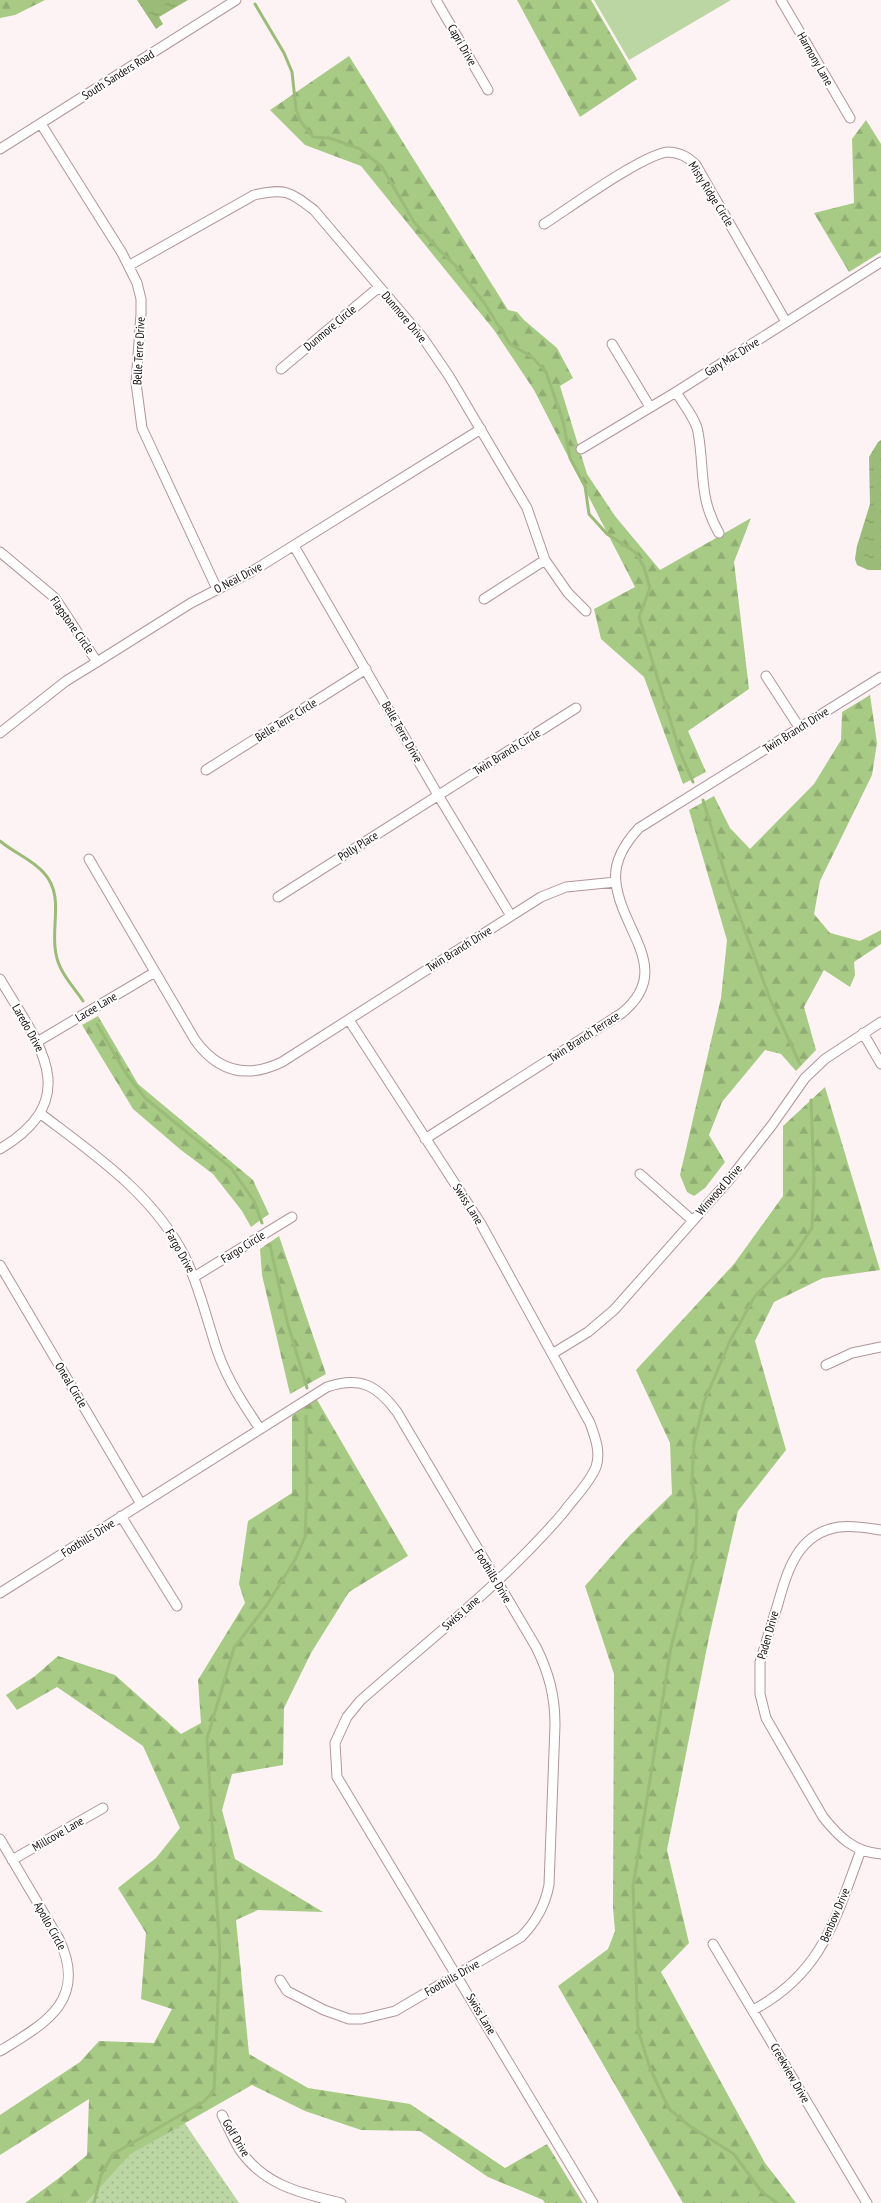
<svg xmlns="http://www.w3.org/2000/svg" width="881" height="2203" font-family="'PT Sans Narrow',sans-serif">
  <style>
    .grass { fill: url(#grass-dots) }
    .forest { fill: url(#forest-firs) }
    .park { fill: #bbd5a3 }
    .water { fill: url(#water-ripples) }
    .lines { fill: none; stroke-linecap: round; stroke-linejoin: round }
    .stream { stroke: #9abc78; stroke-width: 3 }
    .street-casing { stroke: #b0969a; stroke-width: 11 }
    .street { stroke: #fff; stroke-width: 9 }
    .labels { text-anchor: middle; stroke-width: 4; stroke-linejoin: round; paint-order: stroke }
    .street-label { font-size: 12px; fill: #160c0e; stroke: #fff }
  </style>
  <defs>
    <pattern id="grass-dots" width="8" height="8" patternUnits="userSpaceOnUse" patternTransform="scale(1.25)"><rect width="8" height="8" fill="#bbd5a3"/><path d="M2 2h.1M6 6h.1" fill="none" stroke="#a0b68b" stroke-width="1.8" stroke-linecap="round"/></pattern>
    <pattern id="forest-firs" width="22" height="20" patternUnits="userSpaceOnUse" patternTransform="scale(1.25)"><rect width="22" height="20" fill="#a7ca85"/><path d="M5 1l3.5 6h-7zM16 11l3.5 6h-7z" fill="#8fac72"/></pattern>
    <pattern id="water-ripples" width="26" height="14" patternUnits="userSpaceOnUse" patternTransform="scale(1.25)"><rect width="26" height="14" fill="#9abc78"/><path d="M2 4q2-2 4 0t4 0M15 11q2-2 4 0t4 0" fill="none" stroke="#84a067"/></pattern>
  </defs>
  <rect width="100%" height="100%" fill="#fef3f4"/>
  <path class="grass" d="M184,2122L239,2203H86L131,2154Z"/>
  <path class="forest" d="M0,0H45L15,15L0,18Z
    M517,0H591L637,79L580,117Z
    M349,56L508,310L517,312L524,320L557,348L573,378L560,386L587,474L615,516L660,570L751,518L734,562L749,689L688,731L706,772L683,784L644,677L601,639L594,609L635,587L534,390L494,330L361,166L305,145L270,110Z
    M866,120L881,144V252L849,272L814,213L854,203L852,139Z
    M870,695L877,743L872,775L820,881L814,914L830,933L860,941L881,930V944L854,962L855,975L850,987L824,970L804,1007L816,1050L796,1071L781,1054L765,1050L722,1102L709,1135L725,1162L705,1188L694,1196L687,1192L680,1175L721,998L727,940L689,810L714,796L730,828L750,849L814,784L841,740L842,712Z
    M98,1016L138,1084L253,1180L269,1214L251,1227L242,1211L213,1174L181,1150L133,1109L82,1025Z
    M825,1087L880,1270L823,1278L774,1302L755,1341L786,1450L738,1511L709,1637L667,1850L689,1943L661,1972L765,2163L796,2203H683L558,1986L608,1949L615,1931L613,1908L614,1674L585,1586L630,1535L672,1494L670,1443L636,1370L734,1264L783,1196V1126Z
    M279,1236L326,1374L290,1394L262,1275L260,1249Z
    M316,1398L408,1556L349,1592L311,1653L284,1708L283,1765L232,1774L222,1810L235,1859L323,1912L258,1910L236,1920L249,2054L308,2088L410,2104L505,2168L547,2144L583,2203H545L543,2200L488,2177L420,2131L361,2130L305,2111L252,2085L131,2154L86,2203H25L59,2178L87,2155L89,2099L0,2155V2115L80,2062L99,2041L154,2043L172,2009L141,1999L146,1933L118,1888L156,1858L180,1828L143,1746L57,1687L17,1710L6,1695L35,1676L58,1656L115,1675L181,1734L201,1723L198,1680L245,1603L239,1584L248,1521L292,1493V1416Z"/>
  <path class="park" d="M594,0H731L629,60Z"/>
  <path class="water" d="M137,0H188L159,17L163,24L156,29Z
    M881,440V570H868L857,565L855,559L857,546L870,504L869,457L878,442Z"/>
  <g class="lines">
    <path class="stream" d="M255,4L284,53L292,72L296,109L301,122L313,137L329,138L360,149L382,167L414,222L436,247L455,265L485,304L510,344L532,357L546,372L563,421L570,458L585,486L589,514L607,534L635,552L644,567L650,588L639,617L680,752L693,782
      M703,800L729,887L770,999L800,1064
      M0,841C14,853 32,859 44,873C65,896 50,927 56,954C59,972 73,986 83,1001
      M97,1024L125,1072L145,1098L231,1168L254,1201L262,1223
      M270,1245L287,1321L307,1388
      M94,2203L101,2175L113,2154L203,2102L214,2091L220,1955L207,1739L234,1648L266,1606L295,1560L305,1537L307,1491L306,1416
      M777,2203L761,2191L734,2154L691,2127L669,2109L650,2068L638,2030L633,1887L671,1647L695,1555L697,1511L692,1481L694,1443L704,1402L730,1341L755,1296L793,1257L812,1228L814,1180L811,1100"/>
    <g class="street-casing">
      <path id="street" d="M436,0L488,90
        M781,0L850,118
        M41,124L122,253L137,283L141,299V314L136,383L142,428L217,589
        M0,149L236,0
        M544,224C568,209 646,152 669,152C681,153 688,157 696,165L786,322
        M130,265L254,195C285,188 289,191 314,210L423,338L449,376L527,508L545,560L568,593L586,611
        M612,344L650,407
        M281,369L379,287
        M676,392C683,404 696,419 698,432C705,470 698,497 719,533
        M581,449L676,392L881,262
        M294,546L438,795L511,916
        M0,552L55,598L97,662
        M484,599L545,560
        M766,676L799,727
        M0,733L66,681L97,662L191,603L251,572L481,429
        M206,770L366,669
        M89,859L195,1040C218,1072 247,1079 282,1062L541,897L566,887L616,882
        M278,897L576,708
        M0,979C38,1043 86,1098 0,1149
        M349,1020L481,1224L590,1423C595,1437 601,1452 596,1467C589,1484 574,1498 563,1513C503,1583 429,1640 360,1701L347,1717L335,1743L337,1777L593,2203
        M863,1033L881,1064
        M37,1042L155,972
        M41,1114C95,1155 153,1194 185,1257C200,1288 207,1321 218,1353C228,1381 244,1405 260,1429
        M425,1139L622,1013C674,970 622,932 616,883C613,862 625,843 639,828L881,677
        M640,1174L692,1220
        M0,1265L141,1504
        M194,1277L292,1217
        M552,1354L588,1332L614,1310L729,1180L772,1125L805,1078L825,1059L881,1022
        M826,1365L852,1353L881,1347
        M121,1516L177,1606
        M881,1530C867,1528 853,1525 839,1527C797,1533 787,1572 777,1607C771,1625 766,1643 760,1662V1694L766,1718L823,1817C839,1837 854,1852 881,1854
        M0,1593L327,1387C360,1376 377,1385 397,1412L536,1647C549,1673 555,1696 555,1725L549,1885C545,1906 536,1922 521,1937L395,2011L362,2019H349L324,2010L287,1991L280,1980
        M0,1839L59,1939C88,2000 46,2023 0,2051
        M12,1860L103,1808
        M713,1944L867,2203
        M753,2010C823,1973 835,1919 861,1850
        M222,2115C228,2126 233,2139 240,2150C265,2186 301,2193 341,2203"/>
    </g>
    <use href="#street" class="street"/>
  </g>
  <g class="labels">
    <g class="street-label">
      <text transform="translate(462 45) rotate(60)" y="4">Capri Drive</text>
      <text transform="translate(815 59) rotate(60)" y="4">Harmony Lane</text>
      <text transform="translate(118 75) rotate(-32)" y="4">South Sanders Road</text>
      <text transform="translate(711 194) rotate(58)" y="4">Misty Ridge Circle</text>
      <text transform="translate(404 317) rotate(50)" y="4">Dunmore Drive</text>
      <text transform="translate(330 328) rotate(-40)" y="4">Dunmore Circle</text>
      <text transform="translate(139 351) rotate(-87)" y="4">Belle Terre Drive</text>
      <text transform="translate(732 357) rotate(-32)" y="4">Gary Mac Drive</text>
      <text transform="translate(238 578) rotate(-28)" y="4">O Neal Drive</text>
      <text transform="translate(72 625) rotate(55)" y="4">Flagstone Circle</text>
      <text transform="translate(286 720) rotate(-32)" y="4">Belle Terre Circle</text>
      <text transform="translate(796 730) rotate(-32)" y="4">Twin Branch Drive</text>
      <text transform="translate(402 732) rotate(60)" y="4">Belle Terre Drive</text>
      <text transform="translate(507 752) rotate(-32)" y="4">Twin Branch Circle</text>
      <text transform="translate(358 846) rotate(-32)" y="4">Polly Place</text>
      <text transform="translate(459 949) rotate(-32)" y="4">Twin Branch Drive</text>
      <text transform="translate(96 1007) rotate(-31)" y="4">Lacee Lane</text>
      <text transform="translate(28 1028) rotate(61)" y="4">Laredo Drive</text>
      <text transform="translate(584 1037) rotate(-33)" y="4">Twin Branch Terrace</text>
      <text transform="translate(719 1190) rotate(-49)" y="4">Winwood Drive</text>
      <text transform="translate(468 1204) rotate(58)" y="4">Swiss Lane</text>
      <text transform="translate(243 1247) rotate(-32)" y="4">Fargo Circle</text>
      <text transform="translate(180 1251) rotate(61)" y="4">Fargo Drive</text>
      <text transform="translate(71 1385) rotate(59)" y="4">Oneal Circle</text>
      <text transform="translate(88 1538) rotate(-32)" y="4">Foothills Drive</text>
      <text transform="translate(493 1576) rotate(59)" y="4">Foothills Drive</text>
      <text transform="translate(461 1613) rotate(-41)" y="4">Swiss Lane</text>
      <text transform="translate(768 1635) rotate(-74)" y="4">Paden Drive</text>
      <text transform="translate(58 1834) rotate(-30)" y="4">Millcove Lane</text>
      <text transform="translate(835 1915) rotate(-67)" y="4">Benbow Drive</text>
      <text transform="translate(50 1926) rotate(61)" y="4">Apollo Circle</text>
      <text transform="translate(452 1978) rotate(-30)" y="4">Foothills Drive</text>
      <text transform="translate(481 2014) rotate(59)" y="4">Swiss Lane</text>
      <text transform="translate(790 2073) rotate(60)" y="4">Creekview Drive</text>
      <text transform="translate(236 2138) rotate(59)" y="4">Golf Drive</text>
    </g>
  </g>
</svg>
